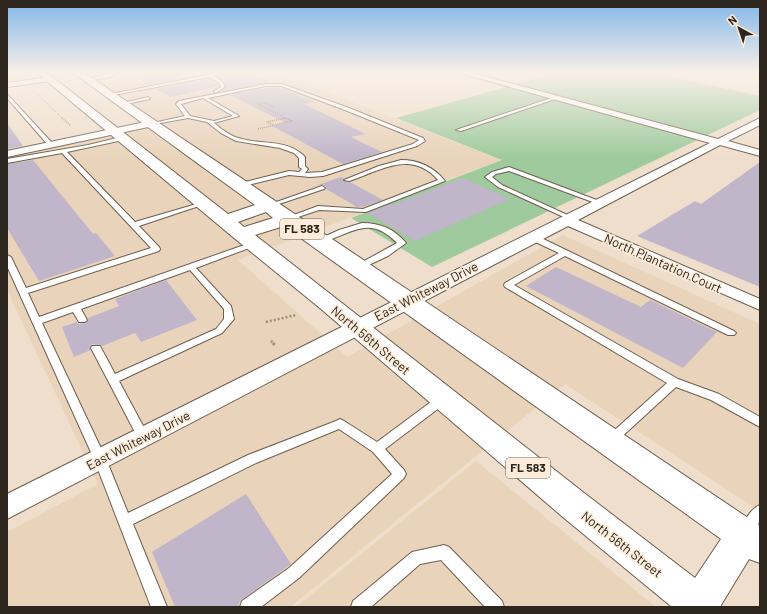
<svg xmlns="http://www.w3.org/2000/svg" width="767" height="614" font-family="Barlow,sans-serif">
  <style>
    .built { fill: #e9d3bb }
    .green { fill: #9eca9d }
    .building { fill: #c0b5c9 }
    .lines { fill: none; stroke-linecap: round; stroke-linejoin: round }
    .lane-casing { stroke: #6d5f4f; stroke-width: 2 }
    .street-casing { stroke: #6d5f4f; stroke-width: 2 }
    .primary-casing { stroke: #6d5f4f; stroke-width: 2 }
    .path-far3 { stroke: #9b8f82; stroke-width: 1; stroke-dasharray: 1 1; stroke-linecap: butt }
    .path-far2 { stroke: #9b8f82; stroke-width: 1.5; stroke-dasharray: 1 1; stroke-linecap: butt }
    .path-far1 { stroke: #9b8f82; stroke-width: 2.5; stroke-dasharray: 2 2; stroke-linecap: butt }
    .path { stroke: #9b8f82; stroke-width: 3; stroke-dasharray: 2.5 2.5; stroke-linecap: butt }
    .lane { fill: #fff; fill-rule: evenodd }
    .street { fill: #fff; fill-rule: evenodd }
    .primary { fill: #fff; fill-rule: evenodd }
    .labels { text-anchor: middle; stroke-width: 3.5; stroke-linejoin: round; paint-order: stroke }
    .shield { fill: #fcecd9; stroke: #6a6157; stroke-width: 1 }
    .shield-label { font-size: 12px; font-weight: bold; fill: #2c261f }
    .street-label { font-size: 13px; fill: #2c261f; stroke: #fcecd9 }
  </style>
  <rect width="100%" height="100%" fill="#efdecc"/>
  <path class="built" d="M7,72H30L35,78L7,82Z
    M126,72H275L501,160L238,260L347,357L563,235L760,324V511L565,384L290,607H7V532L98,484L7,290V157L162,124L94,78Z
    M476,461L656,607H296Z"/>
  <path class="green" d="M560,72H648L760,96V110L432,267L351,218L502,160L396,118Z"/>
  <path class="building" d="M126,72H212L149,85Z
    M234,72H251V74L270,82L222,91L226,86L223,80L218,77Z
    M210,79L219,86L171,97L155,89Z
    M266,88H281L315,102L304,104L366,134L351,137L382,152L343,164L272,126L286,123L230,95Z
    M7,123L23,146L7,149Z
    M33,160L93,234L96,233L115,256L39,281L7,228V164Z
    M760,162V287L637,236L695,201L701,204Z
    M341,177L344,179V181L350,182L383,200L363,207H357L326,189V187L323,185H318Z
    M463,178L510,199L415,241L368,213L391,204L393,205Z
    M556,267L641,307L650,300L717,332L683,368L526,286Z
    M166,280L197,320L141,342L135,333L102,346L92,344L90,347L91,350L74,357L62,327L77,322L79,324L86,323L88,320V318L119,306L115,299Z
    M246,494L291,564L241,600L237,607H175L152,552Z"/>
  <g class="lines">
    <g class="lane-casing">
      <path id="lane" d="M114,72H120L110,77L87,81L85,80Z
        M222,72H233L214,76L222,81L225,87L215,93L214,91L221,87L219,83L210,77L108,96L106,95Z
        M266,84H282L349,108L423,138L425,141L417,146L323,176L310,177L289,175L239,187L236,185L237,184L289,171L299,172L302,169L299,167V158L294,153L280,148L236,141L221,133L207,122L188,118L150,125L148,124L185,116L176,104L179,101ZM266,86H281L345,110L419,140L413,144L322,172L305,173L308,169L305,166V157C288,139 263,145 242,139C232,137 222,130 214,123L239,116L208,98ZM203,98L233,116L214,121L190,116L181,104Z
        M7,94L53,144V146H49L7,98Z
        M148,97L150,99L121,105L119,104Z
        M554,97L558,98L461,131L456,130Z
        M121,137L123,138V140L67,152L135,222L200,203H204L205,204L139,226L159,247L160,249L159,251L28,293L39,317L250,243H253L257,245L196,268L231,306L234,319L222,333L119,381L149,437L147,440L143,442L139,440L91,348L92,346H100L115,374L216,329L224,319V309L190,270L81,309L87,320L85,322H79L73,312L42,323L106,459L128,513L248,455L336,421L340,419L344,421L377,442L439,396L443,395L447,396L449,399L447,402L385,449L404,470L406,474L404,478L299,578L261,607H240L242,601L289,568L392,474L373,452L339,429L256,463L133,524L167,607H151L94,459L7,266V255L11,257L26,288L151,248L62,153L7,163V159L88,145Z
        M401,160C418,160 434,167 445,181L366,212L319,210L289,220H285L283,219L318,206L363,209L438,180C411,149 380,171 349,181L344,180L379,166Z
        M509,167L602,202L603,203L600,205L598,204L509,171L496,174L492,177L502,185L574,218L572,219H568L498,187L485,177L492,172Z
        M322,186L325,188L324,189L270,207L268,208L265,206Z
        M362,223C381,223 394,229 406,243L388,256L358,270L354,268L355,266L397,243C368,213 351,235 319,243L315,241L339,230Z
        M529,235H535L734,331L736,333L734,335H728L565,256L514,285L678,379L719,394L760,417V427L711,400L676,387L616,442L612,444L608,442L606,439L608,436L667,383L505,287L504,285L505,283L559,253L529,239Z
        M760,505C760,518 760,533 746,539L741,537L739,532C743,523 751,508 760,505Z
        M444,545L449,547L502,601L504,607H485L441,560L420,564L371,607H351L353,601L412,552Z"/>
    </g>
    <g class="street-casing">
      <path id="street" d="M456,72H469L718,139L760,118V125L728,141L760,150V156L720,145L578,220L760,299V310L568,226L7,519V494L710,143Z
        M48,77H51V81L7,87V83Z
        M150,121L153,122L155,124L153,126L7,157V151Z"/>
    </g>
    <g class="primary-casing">
      <path id="primary" d="M36,72H46L228,214L255,205L72,72H83L760,526V563L749,559L721,605V607H672L564,518L321,309L234,238ZM266,212L273,218L244,227L238,222ZM284,226L721,539L695,578L588,496L255,235Z"/>
    </g>
    <path class="path-far3" d="M38,95L63,119
      M274,107L266,103L258,104L287,119
      M282,119L285,118"/>
    <path class="path-far2" d="M62,118L71,126
      M273,125L267,122L285,118
      M258,129L292,121L285,118"/>
    <path class="path-far1" d="M266,322L296,315
      M271,341L274,344"/>
    <path class="path" d="M273,343L276,347"/>
    <use href="#lane" class="lane"/>
    <use href="#street" class="street"/>
    <use href="#primary" class="primary"/>
  </g>
  <linearGradient id="sky" x2="0" y2="1"><stop stop-color="#81b6e9"/><stop offset="0.46" stop-color="#f8f0e8"/><stop offset="1" stop-color="#f8f0e8" stop-opacity="0"/></linearGradient>
  <rect width="767" height="158" fill="url(#sky)"/>
  <g class="labels">
    <g class="shield">
      <rect x="280" y="219" width="44" height="20" rx="3"/>
      <rect x="506" y="458" width="44" height="20" rx="3"/>
    </g>
    <g class="shield-label">
      <text x="302" y="233">FL 583</text>
      <text x="528" y="472">FL 583</text>
    </g>
    <g class="street-label">
      <text transform="translate(663 263) rotate(24)" y="5">North Plantation Court</text>
      <text transform="translate(426 291) rotate(-27)" y="5">East Whiteway Drive</text>
      <text transform="translate(371 340) rotate(40)" y="5">North 56th Street</text>
      <text transform="translate(138 440) rotate(-27)" y="5">East Whiteway Drive</text>
      <text transform="translate(622 544) rotate(38)" y="5">North 56th Street</text>
    </g>
  </g>
  <rect width="767" height="614" fill="none" stroke="#2c261f" stroke-width="16"/>
  <g transform="translate(739 28) rotate(320)" stroke="#fcecd9" stroke-width="3" paint-order="stroke">
  <path d="M0-3L7 15L0 10L-7 15Z" fill="#2c261f"/>
  <text y="-6" font-size="11" font-weight="bold" text-anchor="middle" fill="#2c261f">N</text>
  </g>
</svg>
